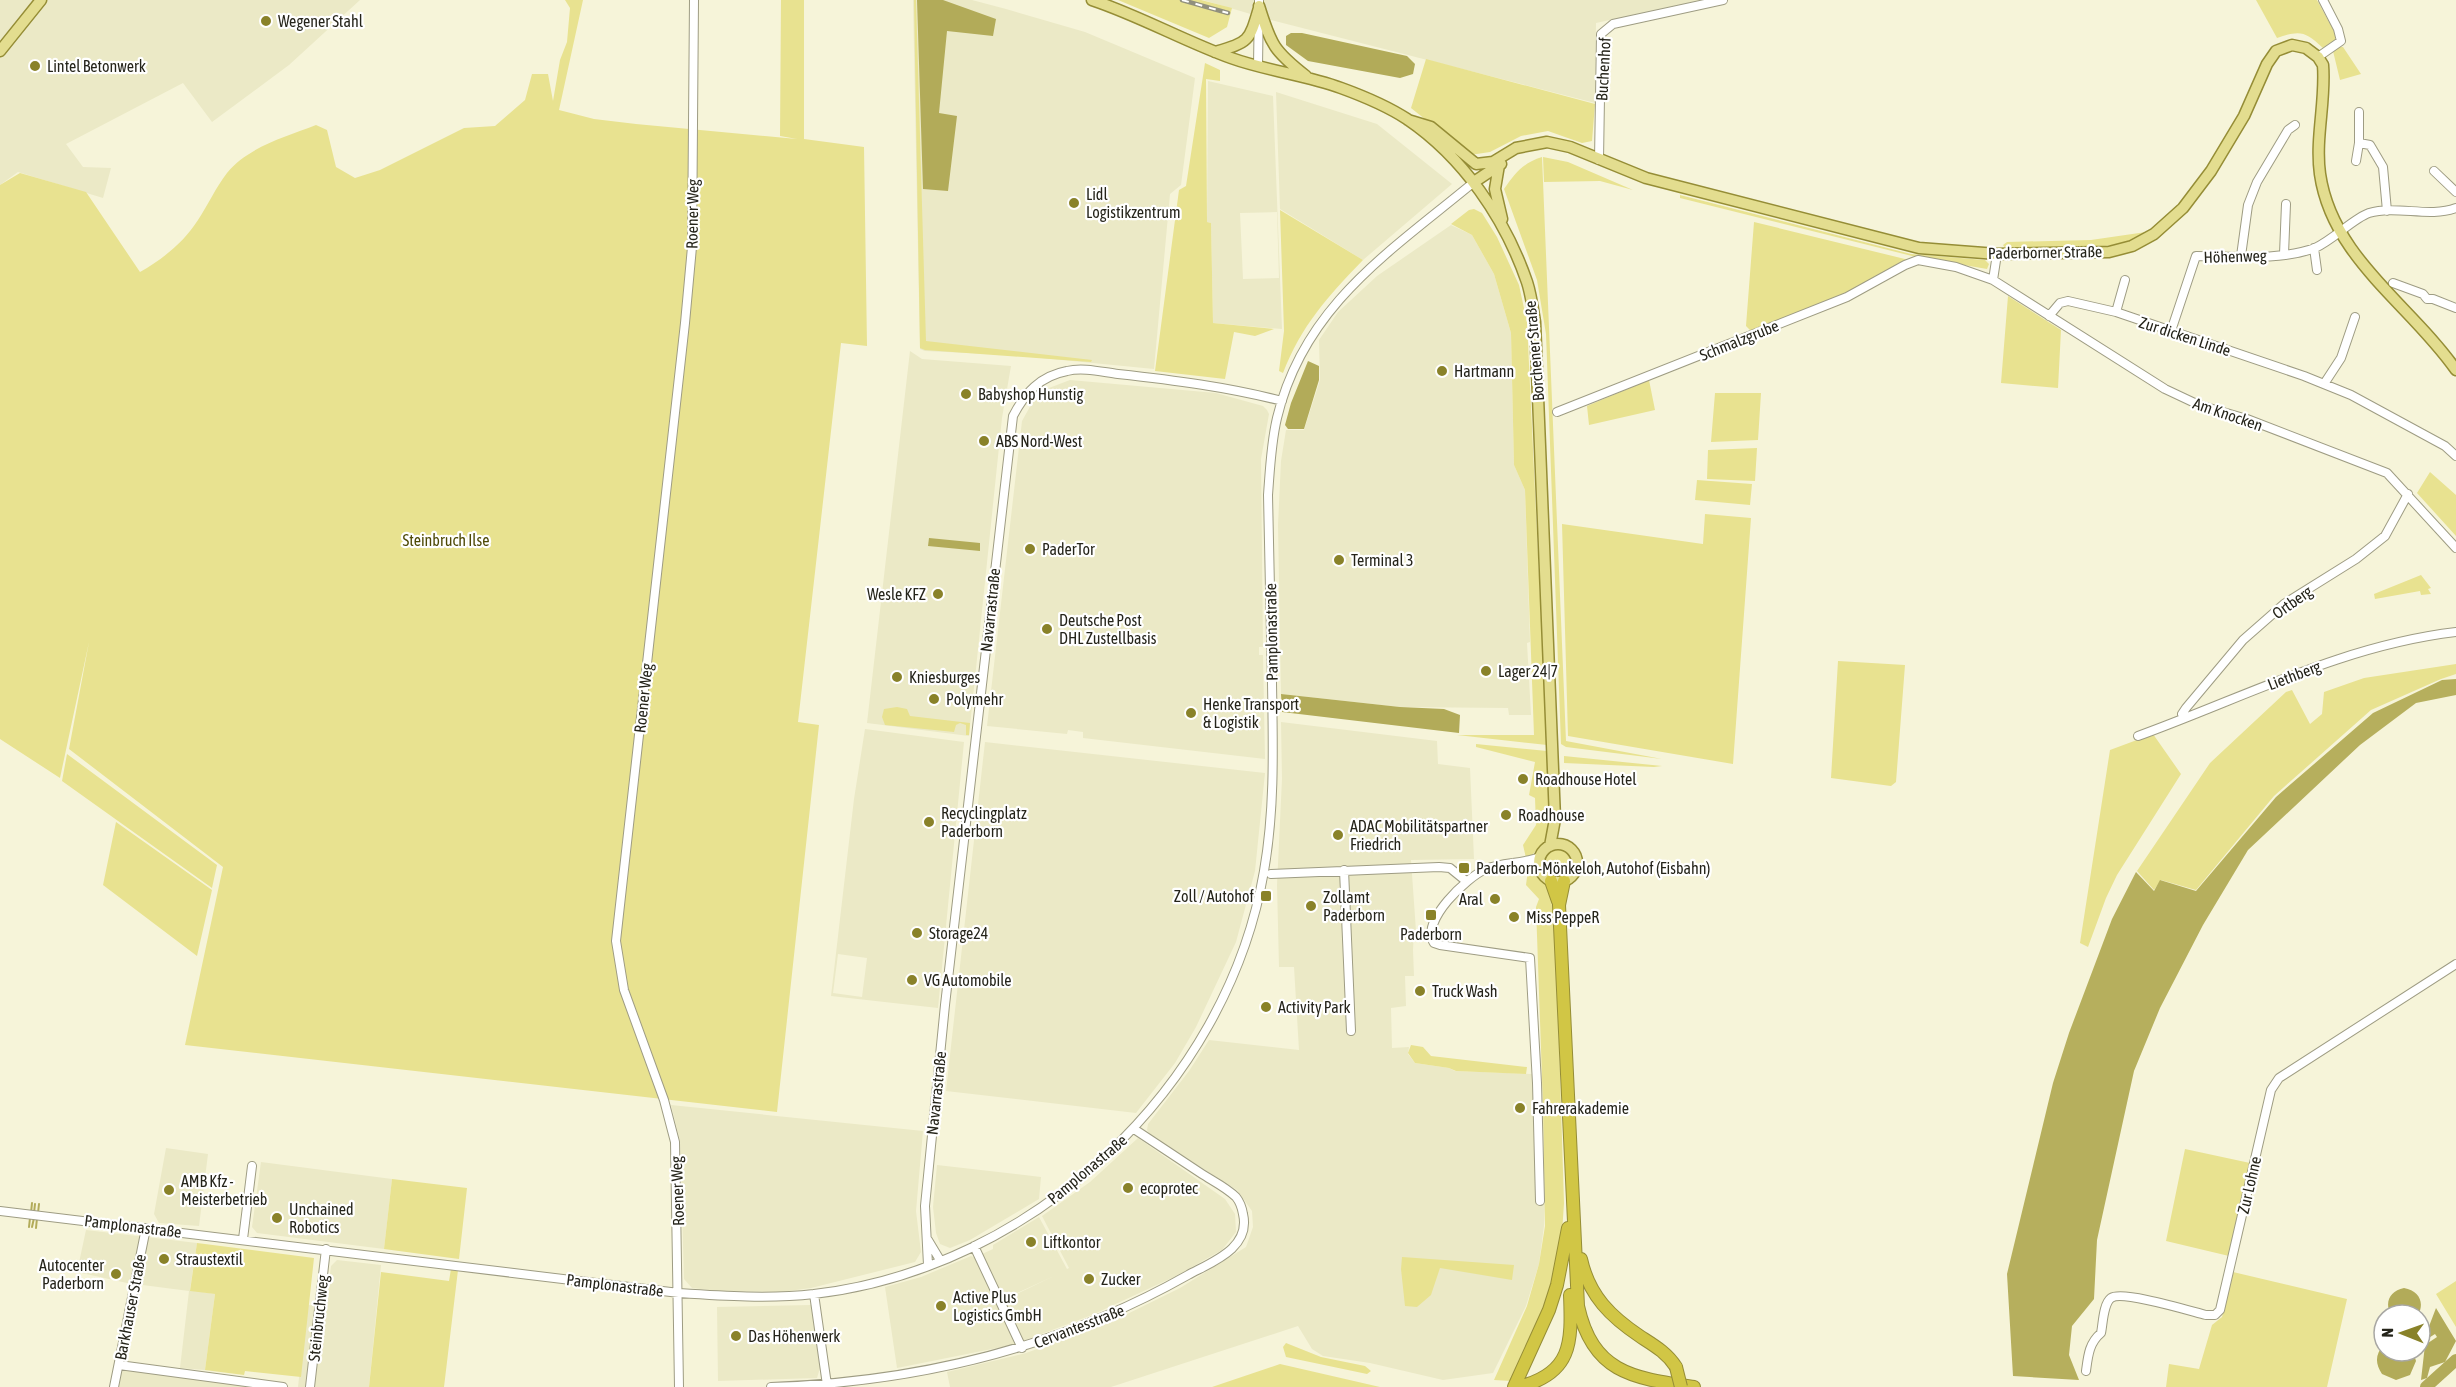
<svg xmlns="http://www.w3.org/2000/svg" width="2456" height="1387" font-family="'Asap Condensed',sans-serif">
  <style>
    .built { fill: #ebe9c6; fill-rule: evenodd }
    .green { fill: #e8e290 }
    .forest { fill: #b6af5d }
    .water { fill: #b2ab59 }
    .lines { fill: none; stroke-linecap: round; stroke-linejoin: round }
    .stream { stroke: #b2ab59; stroke-width: 2 }
    .river { stroke: #b2ab59; stroke-width: 12 }
    .minor-casing { stroke: #9e9c83; stroke-width: 10 }
    .major-casing { stroke: #958d36; stroke-width: 13 }
    .highway-casing { stroke: #958d36; stroke-width: 14 }
    .minor { stroke: #fff; stroke-width: 8 }
    .major { stroke: #e3dd8f; stroke-width: 10 }
    .highway { stroke: #d1c645; stroke-width: 12 }
    .rail-casing { stroke: #91907d; stroke-width: 4.5 }
    .rail { stroke: #fff; stroke-width: 2; stroke-dasharray: 7; stroke-linecap: butt }
    .highway-bridge-casing { stroke: #958d36; stroke-width: 14; stroke-linecap: butt }
    .highway-bridge { stroke: #d1c645; stroke-width: 12 }
    .poi-dot { fill: #898229; stroke: #fff; stroke-width: 2 }
    .labels { text-anchor: middle; stroke-width: 4.5; stroke-linejoin: round; paint-order: stroke }
    .poi-label { font-size: 16px; fill: #25241a; stroke: #fff; text-anchor: start }
    .street-label { font-size: 16px; fill: #25241a; stroke: #fff }
    .park-label { font-size: 16px; fill: #4e4905; stroke: #fff }
  </style>
  <rect width="100%" height="100%" fill="#f6f4d9"/>
  <path class="built" d="M0,0H360L289,65L212,122L183,83L66,144L83,167L111,168L103,198L18,172L0,185Z
    M913,0H972L1006,9L1085,32L1195,78L1181,185L1170,194L1154,369L1011,355L925,351L920,349Z
    M1203,0H1702L1596,23L1595,103L1271,20Z
    M1208,81L1273,96L1282,329L1213,323L1211,223L1207,222ZM1277,212L1279,278L1243,279L1240,213Z
    M1276,92L1377,124L1452,184L1363,260L1280,209Z
    M1451,225L1472,235L1494,274L1511,333L1514,465L1525,490L1530,642L1527,643L1531,715H1509L1508,708L1400,707L1281,694L1278,525L1281,461L1286,430H1304L1320,380L1319,340L1338,312L1377,276Z
    M910,351L922,359L1011,366L1002,418L969,736L867,723Z
    M1070,380L1216,393L1263,406L1267,410L1269,414L1261,459L1263,647H1259V655H1263L1265,759L1083,738V732L1068,730L1067,734L987,726L1022,421L1032,403L1049,388Z
    M1281,722L1437,741L1438,764L1470,768L1474,859L1411,860L1416,931L1414,932L1413,950L1414,976H1405L1406,1006L1391,1008L1392,1048L1409,1047L1408,1054L1415,1063L1449,1068L1455,1071L1532,1074L1537,1201H1545L1544,1226L1539,1264L1526,1306L1493,1373L1443,1380L1370,1363L1323,1356L1312,1349L1298,1326L1111,1387H950L947,1372L1026,1353L1107,1324L1180,1288L1246,1247L1253,1227L1252,1211L1237,1190L1151,1136L1147,1130L1148,1124L1189,1071L1209,1040L1299,1050L1294,967H1279L1277,885L1282,779Z
    M865,729L964,742L938,1008L831,996L854,799ZM838,954L867,958L862,997L833,993Z
    M985,742L1265,773L1255,871L1236,942L1196,1027L1175,1063L1136,1113L946,1091Z
    M671,1105L923,1131L916,1211L921,1252L915,1262L811,1288L781,1292L717,1291L692,1288L684,1279L680,1141Z
    M1138,1138L1225,1199L1235,1214L1236,1232L1222,1250L1176,1276L1092,1315L1023,1341L1004,1300L1054,1276L1002,1300L982,1258V1254L993,1249V1245L1039,1217L1067,1269L1069,1268L1042,1216L1090,1182Z
    M166,1148L208,1154L199,1226L159,1223L154,1214Z
    M261,1162L392,1179L384,1249L257,1233L252,1227Z
    M937,1165L1041,1177L1039,1199L970,1240L950,1248L940,1244L936,1233L933,1207Z
    M86,1230L197,1243L190,1290L215,1294L205,1370L180,1368L189,1291L127,1283L77,1272Z
    M971,1256L978,1259L1017,1344L897,1368L885,1287L921,1277Z
    M337,1260L381,1265L369,1387H298L307,1305L326,1306L331,1266Z
    M811,1305L820,1368L817,1378L718,1381L717,1307Z
    M117,1368L289,1387H113Z"/>
  <path class="green" d="M565,0H583L559,110L594,119L636,124L797,139L780,136L781,0H804V139L864,147L867,346L841,343L798,722L819,725L777,1112L185,1045L223,867L69,749L89,642L60,778L0,739V185L20,173L86,192L140,272C163,259 184,242 198,220C208,205 216,187 227,173C248,147 285,137 316,125L327,130L336,167L355,178L380,170L464,128L495,126L525,100L532,74H548L553,101L560,60L567,42L570,8Z
    M914,0H916L926,341L1092,360L1091,362L925,350L920,348Z
    M1118,0H1201L1232,8L1227,27L1209,38Z
    M2256,0H2317L2335,33V40L2323,48C2305,31 2300,30 2277,38Z
    M2340,47H2343L2361,74L2340,80L2333,51Z
    M1426,59L1595,104L1592,141L1582,143L1548,131L1521,136L1490,152L1470,155L1411,108Z
    M1205,63L1220,70V81L1206,79L1207,222L1211,223L1213,323L1274,329L1255,336L1234,332L1225,379L1155,371L1179,190L1186,186Z
    M1542,157L1566,741L1662,759L1566,747L1561,744L1546,334L1537,280L1504,189C1515,173 1523,163 1542,157Z
    M1543,157L1568,162L1633,190L1600,181L1544,182Z
    M1680,195L1911,254L1985,260L1989,264L1987,269L1912,256L1680,198Z
    M1474,209L1482,213L1497,237L1519,285L1527,322L1547,745L1457,735H1534L1525,490L1514,465L1511,333L1494,274L1472,235L1451,224L1469,210Z
    M1280,210L1363,260C1328,296 1301,326 1283,373L1279,371L1284,331Z
    M1754,222L1909,260L1846,294L1751,331L1746,326Z
    M2146,232C2120,254 2040,248 2005,248L2003,245L2007,242L2091,240Z
    M2008,296L2061,330L2058,388L2001,383Z
    M1649,380L1655,410L1589,425L1587,406Z
    M1715,393H1761L1758,440L1711,442Z
    M1757,448L1755,481L1707,479L1708,450Z
    M2430,472L2456,495V536L2417,493Z
    M1697,480L1752,484L1750,505L1695,500Z
    M1705,514L1751,518L1733,764L1568,736L1562,524L1703,544Z
    M2421,575L2431,588L2428,589L2431,594L2421,595L2420,591L2375,599L2374,594Z
    M1838,661L1905,665L1896,782L1891,786L1831,778Z
    M2456,664V674L2441,679L2371,710L2274,796L2196,890L2161,880L2154,890L2137,871L2210,763L2286,692L2292,690L2310,724L2322,714L2324,692L2364,678Z
    M897,707L907,709L910,716L970,723L969,735H966V725L960,723L956,725L954,732L885,725L882,717L884,709Z
    M2153,734L2181,774L2117,875L2106,898L2088,947L2080,943L2110,750Z
    M1476,744L1547,751L1549,837L1530,857L1526,858L1523,845L1536,825L1535,798L1529,795L1535,762L1476,747Z
    M67,754L217,865L212,888L62,781Z
    M1564,756L1662,766L1654,767L1564,763Z
    M116,822L212,890L197,956L103,885Z
    M1543 863a15 15 0 1 1 30 0a15 15 0 1 1-30 0Z
    M1528,870C1548,878 1552,895 1555,914L1564,1203L1561,1248L1546,1306L1511,1381L1494,1380L1527,1306L1539,1264L1545,1226L1543,1106L1536,907L1539,899L1526,885Z
    M1411,1045L1423,1047L1431,1056L1527,1067L1526,1074L1456,1071L1449,1068L1415,1063L1408,1053Z
    M2185,1149L2250,1163L2229,1256L2166,1241Z
    M392,1179L467,1188L459,1259L384,1249Z
    M197,1243L314,1258L301,1377L245,1371L244,1375L205,1370L215,1294L190,1291Z
    M1402,1257L1514,1265L1512,1280L1440,1268L1431,1295L1417,1307L1405,1306L1401,1269Z
    M451,1269L458,1270L444,1387H369L381,1272L449,1281Z
    M2233,1272L2347,1299L2327,1387H2166L2169,1364L2199,1369L2212,1325L2222,1317Z
    M2456,1281V1327L2436,1294Z
    M1286,1343L1321,1357L1365,1366L1371,1371L1367,1374L1286,1357L1283,1347Z
    M1280,1364L1380,1387H1212Z"/>
  <path class="forest" d="M2456,679V695L2416,703L2360,745L2248,850L2203,925L2160,1008L2134,1071L2097,1240L2094,1299L2072,1326L2069,1355L2079,1380L2013,1376L2007,1274L2053,1083L2069,1033L2112,919L2136,872L2154,891L2160,880L2196,891L2276,797L2373,713L2442,680Z"/>
  <path class="water" d="M917,0H943L996,19L993,36L947,31L939,113L957,116L948,191L923,189Z
    M1291,33H1302L1407,56L1415,64L1413,74L1400,78L1308,61L1286,45V36Z
    M1308,361L1319,366V380L1304,429H1288L1285,425L1291,403Z
    M929,538L980,543V551L928,546Z
    M1281,694L1400,707L1444,709L1460,715L1459,733L1282,712Z
    M2404,1288C2419,1291 2425,1302 2418,1315H2391C2384,1302 2390,1291 2404,1288Z
    M2436,1308L2456,1341L2445,1362L2430,1367L2427,1378L2421,1380L2425,1345L2437,1337L2435,1334L2427,1339L2428,1329Z
    M2384,1345V1351H2413L2416,1361L2410,1375L2396,1380L2382,1374C2375,1363 2375,1354 2384,1345Z"/>
  <g class="lines">
    <path class="stream" d="M31,1213L32,1203
      M34,1213L35,1204
      M38,1213L39,1204
      M29,1227L30,1218
      M32,1227L34,1218
      M36,1228L37,1218"/>
    <path class="river" d="M2426,1387L2456,1360"/>
    <g class="minor-casing">
      <path id="minor" d="M2318,57L2341,41L2338,29L2323,0
        M1258,66L1259,0
        M2359,143L2370,145L2383,167L2387,211
        M1599,160L1601,34L1613,24L1723,0
        M2356,161L2359,143V112
        M2434,171L2456,192
        M2314,248L2317,270
        M2284,254L2286,204
        M2241,256L2248,205L2257,182L2288,130L2295,125
        M1993,280L1997,254
        M2393,283L2423,294L2427,299H2433L2456,308
        M2116,312L2125,280
        M2049,316L2060,303L2068,301L2116,312L2304,376L2351,395L2445,446L2456,456
        M2171,331L2196,256C2232,256 2281,261 2315,248C2333,240 2354,218 2369,213C2397,205 2429,218 2456,208
        M2324,384L2341,358L2355,317
        M1557,412L1847,297L1905,265L1918,260L1956,267L1993,280L2165,389L2199,405L2247,419L2387,473L2456,548
        M2184,718L2182,714L2186,708L2243,640L2284,604L2356,559L2385,536L2408,494
        M2138,736C2243,698 2344,645 2456,632
        M1540,857C1522,864 1503,862 1486,869C1467,877 1420,921 1434,943L1440,945L1530,958L1537,1083L1540,1201
        M1519,865L1540,870
        M1344,870L1351,1031
        M1271,874L1439,867L1450,868L1466,881
        M0,1211L679,1293C724,1296 770,1299 814,1294C1032,1269 1227,1088 1264,871C1275,808 1273,746 1272,683C1271,620 1269,558 1268,495C1270,469 1271,443 1277,418C1304,305 1391,251 1474,182
        M243,1239L252,1166
        M928,1240L940,1260
        M974,1246L1022,1348
        M928,1265L925,1206L945,1005L1013,416C1025,393 1040,376 1067,371C1083,367 1102,372 1118,374C1173,380 1228,387 1282,401
        M814,1294L827,1385
        M119,1365L283,1387
        M2086,1371C2088,1356 2089,1343 2101,1333C2103,1324 2103,1304 2111,1298C2122,1290 2190,1311 2206,1315H2215L2220,1310L2271,1090L2279,1078L2456,964
        M114,1387L146,1228
        M310,1387L326,1249
        M679,1387L675,1142L664,1100L624,990L616,941L685,323L692,247L694,0
        M771,1387C918,1382 1059,1348 1188,1275C1212,1262 1251,1248 1243,1214C1242,1208 1240,1202 1236,1197C1227,1188 1213,1181 1202,1174C1179,1159 1157,1144 1134,1129"/>
    </g>
    <g class="major-casing">
      <path id="major" d="M1092,0C1140,16 1184,41 1231,58C1267,71 1306,75 1341,88C1363,96 1387,106 1407,119C1463,157 1505,218 1527,282C1531,294 1533,309 1535,322L1555,819L1550,846
        M1259,6C1271,45 1274,51 1306,76
        M0,51L41,0
        M1215,52C1249,42 1249,42 1259,8
        M1408,120L1431,127L1476,164L1493,162L1516,148L1547,142L1570,147L1646,178L1919,248L1997,254L2109,252L2132,246L2154,234L2183,208L2211,171L2244,116L2267,64L2276,51L2292,45L2306,48L2318,57L2323,65C2326,101 2315,138 2320,174C2332,258 2411,305 2456,370
        M1499,165L1495,189L1502,219
        M1474,182L1501,164
        M1539 863a19 19 0 1 1 38 0a19 19 0 1 1-38 0Z"/>
    </g>
    <g class="highway-casing">
      <path id="highway" d="M1551,881L1558,901
        M1564,881L1559,905L1578,1306C1593,1374 1634,1378 1694,1387
        M1581,1259C1589,1296 1611,1317 1641,1337C1655,1346 1667,1353 1676,1367
        M1514,1387L1549,1310L1557,1285L1568,1228
        M1518,1387C1572,1374 1572,1343 1570,1295"/>
    </g>
    <use href="#minor" class="minor"/>
    <use href="#major" class="major"/>
    <use href="#highway" class="highway"/>
    <g class="rail-casing">
      <path id="rail" d="M1182,0L1228,13"/>
    </g>
    <use href="#rail" class="rail"/>
    <g class="highway-bridge-casing">
      <path id="highway-bridge" d="M1676,1367L1681,1387"/>
    </g>
    <use href="#highway-bridge" class="highway-bridge"/>
  </g>
  <g class="poi-dot">
    <circle cx="266" cy="21" r="6"/>
    <circle cx="35" cy="66" r="6"/>
    <circle cx="1074" cy="203" r="6"/>
    <circle cx="1442" cy="371" r="6"/>
    <circle cx="966" cy="394" r="6"/>
    <circle cx="984" cy="441" r="6"/>
    <circle cx="1030" cy="549" r="6"/>
    <circle cx="1339" cy="560" r="6"/>
    <circle cx="938" cy="594" r="6"/>
    <circle cx="1047" cy="629" r="6"/>
    <circle cx="1486" cy="671" r="6"/>
    <circle cx="897" cy="677" r="6"/>
    <circle cx="934" cy="699" r="6"/>
    <circle cx="1191" cy="713" r="6"/>
    <circle cx="1523" cy="779" r="6"/>
    <circle cx="1506" cy="815" r="6"/>
    <circle cx="929" cy="822" r="6"/>
    <circle cx="1338" cy="835" r="6"/>
    <rect x="1458" y="862" width="12" height="12" rx="3"/>
    <rect x="1260" y="890" width="12" height="12" rx="3"/>
    <circle cx="1495" cy="899" r="6"/>
    <circle cx="1311" cy="906" r="6"/>
    <rect x="1425" y="909" width="12" height="12" rx="3"/>
    <circle cx="1514" cy="917" r="6"/>
    <circle cx="917" cy="933" r="6"/>
    <circle cx="912" cy="980" r="6"/>
    <circle cx="1420" cy="991" r="6"/>
    <circle cx="1266" cy="1007" r="6"/>
    <circle cx="1520" cy="1108" r="6"/>
    <circle cx="1128" cy="1188" r="6"/>
    <circle cx="169" cy="1190" r="6"/>
    <circle cx="277" cy="1218" r="6"/>
    <circle cx="1031" cy="1242" r="6"/>
    <circle cx="164" cy="1259" r="6"/>
    <circle cx="116" cy="1274" r="6"/>
    <circle cx="1089" cy="1279" r="6"/>
    <circle cx="941" cy="1306" r="6"/>
    <circle cx="736" cy="1336" r="6"/>
  </g>
  <g class="labels">
    <g class="poi-label">
      <text x="278" y="27">Wegener Stahl</text>
      <text x="47" y="72">Lintel Betonwerk</text>
      <text x="1086" y="200">Lidl<tspan x="1086" dy="18">Logistikzentrum</tspan></text>
      <text x="1454" y="377">Hartmann</text>
      <text x="978" y="400">Babyshop Hunstig</text>
      <text x="996" y="447">ABS Nord-West</text>
      <text x="1042" y="555">PaderTor</text>
      <text x="1351" y="566">Terminal 3</text>
      <text x="926" y="600" text-anchor="end">Wesle KFZ</text>
      <text x="1059" y="626">Deutsche Post<tspan x="1059" dy="18">DHL Zustellbasis</tspan></text>
      <text x="1498" y="677">Lager 24|7</text>
      <text x="909" y="683">Kniesburges</text>
      <text x="946" y="705">Polymehr</text>
      <text x="1203" y="710">Henke Transport<tspan x="1203" dy="18">&amp; Logistik</tspan></text>
      <text x="1535" y="785">Roadhouse Hotel</text>
      <text x="941" y="819">Recyclingplatz<tspan x="941" dy="18">Paderborn</tspan></text>
      <text x="1518" y="821">Roadhouse</text>
      <text x="1350" y="832">ADAC Mobilitätspartner<tspan x="1350" dy="18">Friedrich</tspan></text>
      <text x="1476" y="874">Paderborn-Mönkeloh, Autohof (Eisbahn)</text>
      <text x="1254" y="902" text-anchor="end">Zoll / Autohof</text>
      <text x="1323" y="903">Zollamt<tspan x="1323" dy="18">Paderborn</tspan></text>
      <text x="1483" y="905" text-anchor="end">Aral</text>
      <text x="1526" y="923">Miss PeppeR</text>
      <text x="929" y="939">Storage24</text>
      <text x="1431" y="940" text-anchor="middle">Paderborn</text>
      <text x="924" y="986">VG Automobile</text>
      <text x="1432" y="997">Truck Wash</text>
      <text x="1278" y="1013">Activity Park</text>
      <text x="1532" y="1114">Fahrerakademie</text>
      <text x="181" y="1187">AMB Kfz -<tspan x="181" dy="18">Meisterbetrieb</tspan></text>
      <text x="1140" y="1194">ecoprotec</text>
      <text x="289" y="1215">Unchained<tspan x="289" dy="18">Robotics</tspan></text>
      <text x="1043" y="1248">Liftkontor</text>
      <text x="176" y="1265">Straustextil</text>
      <text x="104" y="1271" text-anchor="end">Autocenter<tspan x="104" dy="18">Paderborn</tspan></text>
      <text x="1101" y="1285">Zucker</text>
      <text x="953" y="1303">Active Plus<tspan x="953" dy="18">Logistics GmbH</tspan></text>
      <text x="748" y="1342">Das Höhenwerk</text>
    </g>
    <g class="street-label">
      <text transform="translate(1603 69) rotate(-87)" y="6">Buchenhof</text>
      <text transform="translate(692 214) rotate(-89)" y="6">Roener Weg</text>
      <text transform="translate(2045 252) rotate(-1)" y="6">Paderborner Straße</text>
      <text transform="translate(2235 256) rotate(-2)" y="6">Höhenweg</text>
      <text transform="translate(2185 336) rotate(18)" y="6">Zur dicken Linde</text>
      <text transform="translate(1739 340) rotate(-22)" y="6">Schmalzgrube</text>
      <text transform="translate(1534 351) rotate(-95)" y="6">Borchener Straße</text>
      <text transform="translate(2228 414) rotate(19)" y="6">Am Knocken</text>
      <text transform="translate(2292 602) rotate(-35)" y="6">Ortberg</text>
      <text transform="translate(990 610) rotate(-84)" y="6">Navarrastraße</text>
      <text transform="translate(1271 632) rotate(-91)" y="6">Pamplonastraße</text>
      <text transform="translate(2294 675) rotate(-21)" y="6">Liethberg</text>
      <text transform="translate(643 698) rotate(-84)" y="6">Roener Weg</text>
      <text transform="translate(936 1093) rotate(-84)" y="6">Navarrastraße</text>
      <text transform="translate(1087 1169) rotate(-40)" y="6">Pamplonastraße</text>
      <text transform="translate(2249 1185) rotate(-77)" y="6">Zur Lohne</text>
      <text transform="translate(677 1191) rotate(-92)" y="6">Roener Weg</text>
      <text transform="translate(133 1226) rotate(7)" y="6">Pamplonastraße</text>
      <text transform="translate(615 1285) rotate(7)" y="6">Pamplonastraße</text>
      <text transform="translate(130 1307) rotate(-79)" y="6">Barkhauser Straße</text>
      <text transform="translate(318 1318) rotate(-84)" y="6">Steinbruchweg</text>
      <text transform="translate(1079 1326) rotate(-21)" y="6">Cervantesstraße</text>
    </g>
    <g class="park-label">
      <text x="446" y="546">Steinbruch Ilse</text>
    </g>
  </g>
  <g transform="translate(2402 1333) rotate(271)"><circle r="28" fill="#ffffff" stroke="#a8a7a3" stroke-width="1.5"/>
  <path d="M0-4.5L10 22L0 15L-10 22Z" fill="#898229"/>
  <text y="-9" font-size="16" font-weight="bold" text-anchor="middle" fill="#25241a">N</text>
  </g>
</svg>
